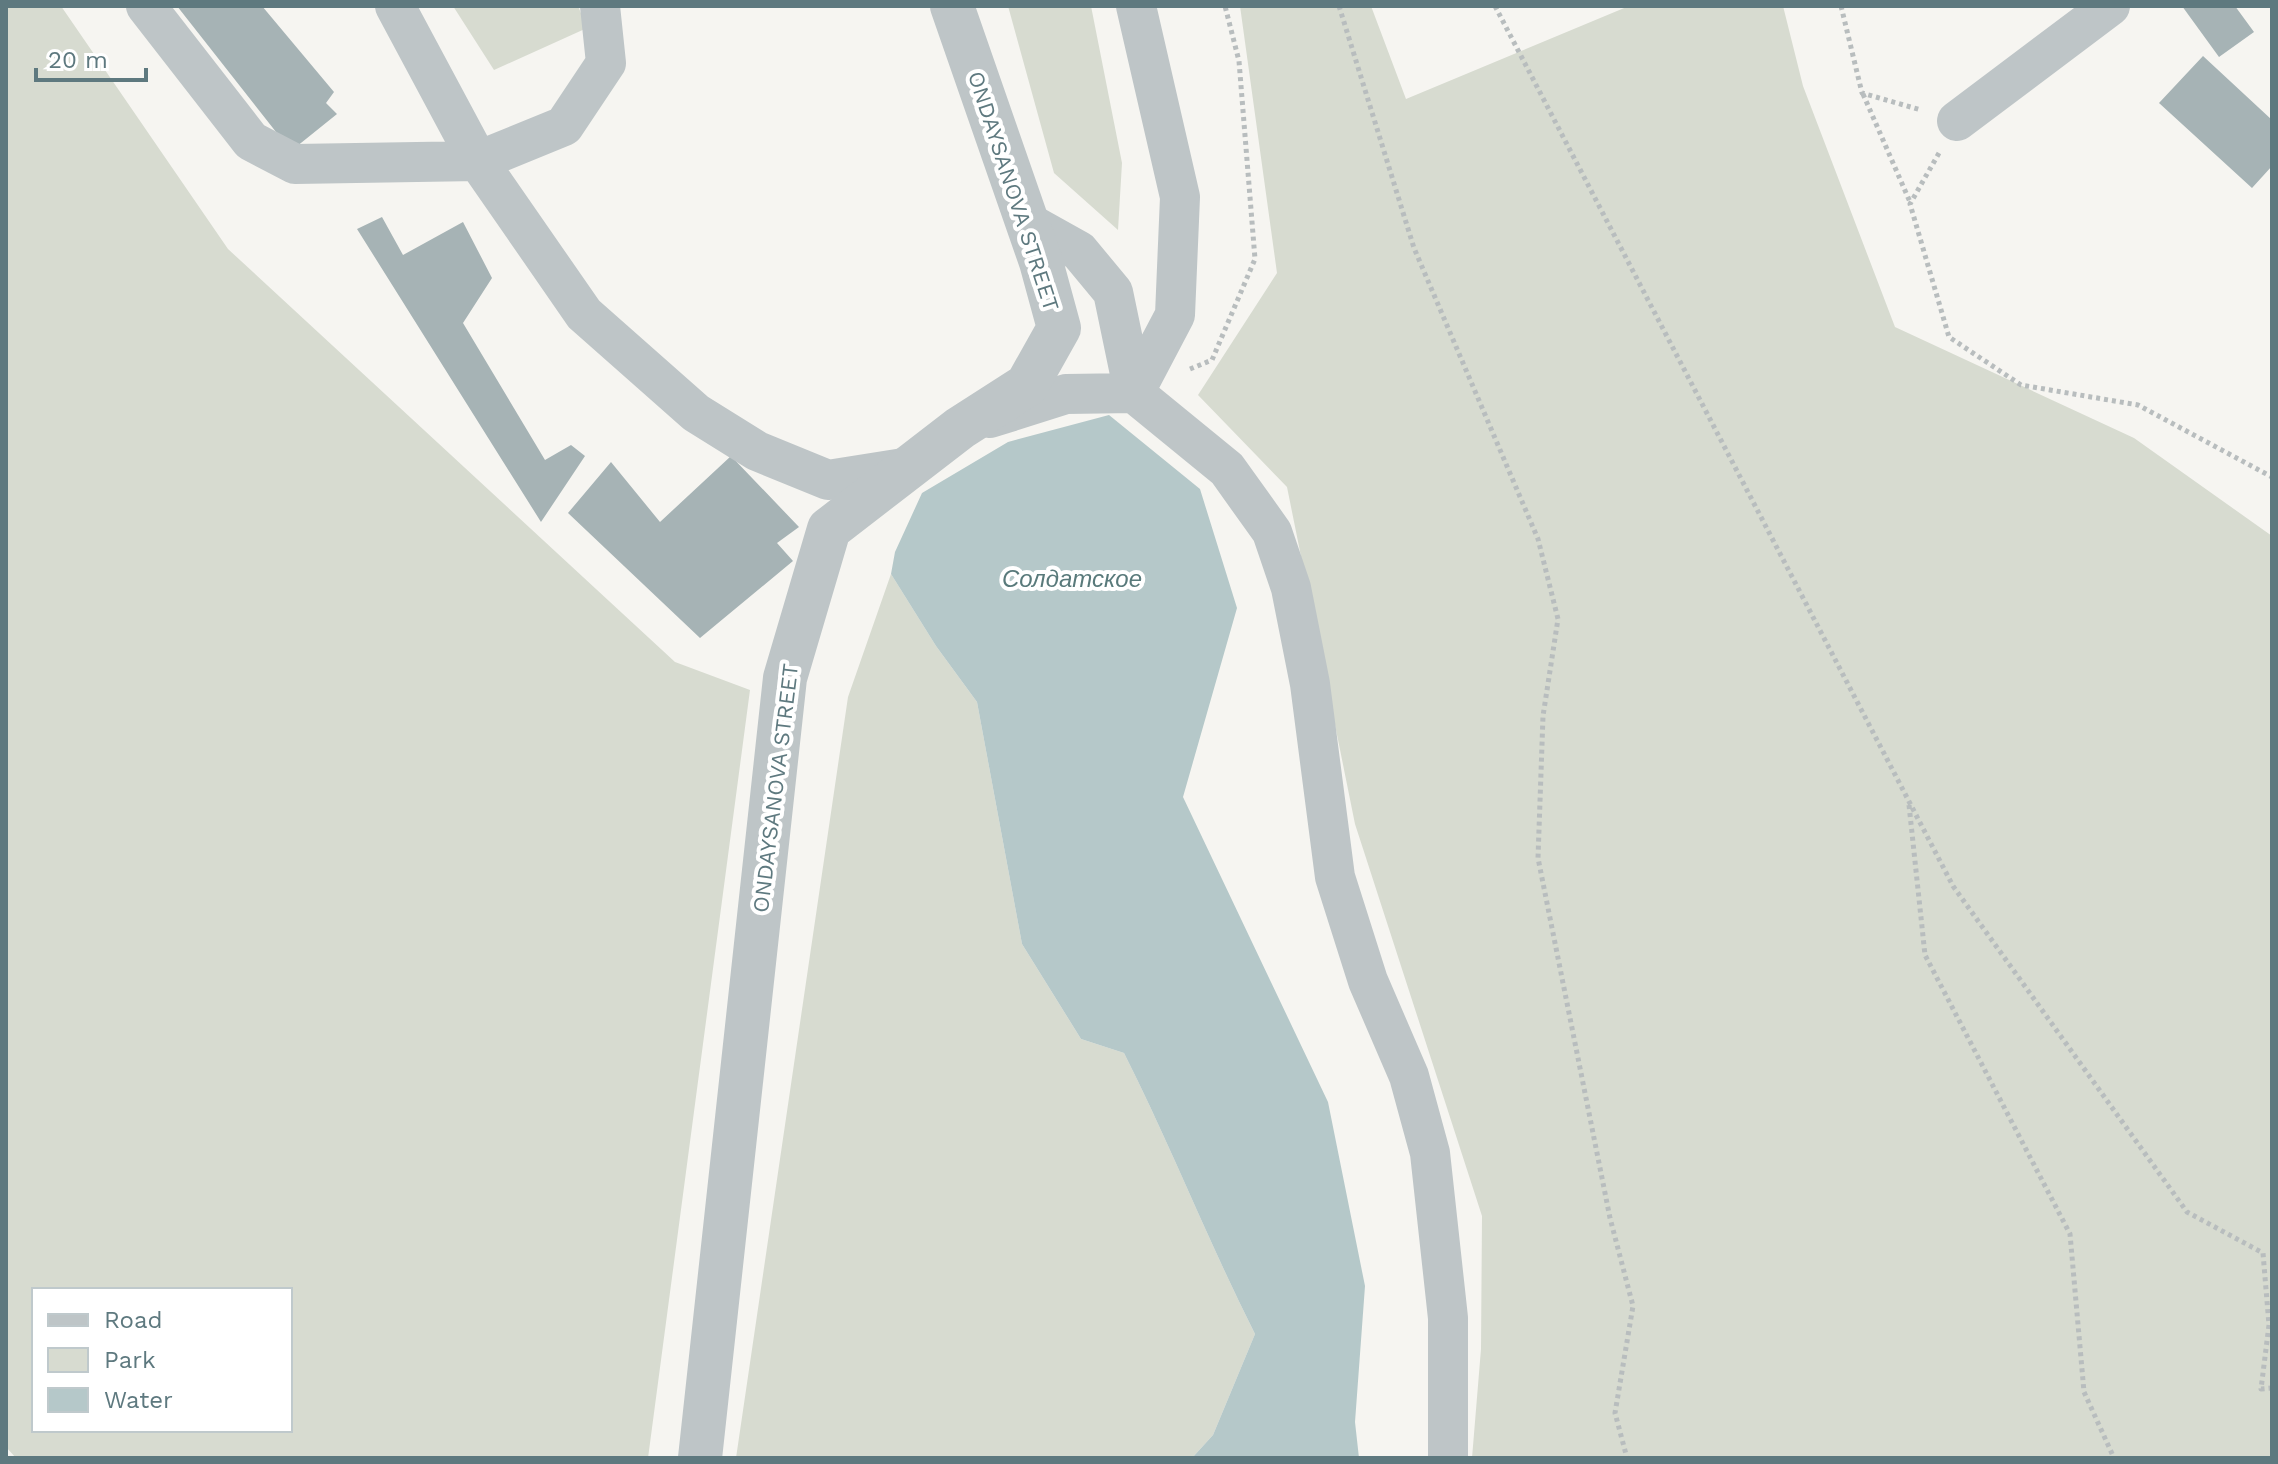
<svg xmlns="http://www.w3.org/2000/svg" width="2278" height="1464" font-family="'Work Sans',sans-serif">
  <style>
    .green { fill: #d7dbd0; fill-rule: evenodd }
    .water { fill: #b5c8c9 }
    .building { fill: #a6b3b5 }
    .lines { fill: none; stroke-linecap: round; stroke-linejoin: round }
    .path { stroke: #b8bdbe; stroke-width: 5; stroke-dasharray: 4 4; stroke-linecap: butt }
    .minor { stroke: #bec5c7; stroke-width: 40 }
    .tertiary { stroke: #bec5c7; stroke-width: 44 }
    .labels { text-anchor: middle; stroke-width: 8; stroke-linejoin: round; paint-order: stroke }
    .street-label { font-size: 22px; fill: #5e797f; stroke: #fff }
    .water-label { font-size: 24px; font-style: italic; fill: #597a7b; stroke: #fff }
  </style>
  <rect width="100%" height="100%" fill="#f6f5f1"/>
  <path class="green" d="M6,6H61L228,249L675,662L750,690L648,1458H16L6,1447ZM290,1290V1430H34V1290Z
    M453,6H578L587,28L494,70Z
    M1008,6H1091L1122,163L1118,230L1054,173Z
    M1240,6H1371L1406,99L1629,6H1783L1803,86L1895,327L2134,438L2272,536V1458H1472L1481,1349L1482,1216L1355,824L1287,487L1198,395L1277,273Z
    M891,574L936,646L977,702L1022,944L1081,1039L1124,1053C1171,1146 1208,1241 1255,1334L1213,1435L1192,1458H736L848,697Z"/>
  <path class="water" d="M1109,415L1200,489L1237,608L1183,797L1328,1102L1365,1286L1355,1422L1359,1458H1192L1213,1435L1255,1334C1208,1241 1171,1146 1124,1053L1081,1039L1022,944L977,702L936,646L891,574L895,552L922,493L1008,442Z"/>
  <path class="building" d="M177,6H262L334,92L326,103L337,114L291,151Z
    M2182,6H2235L2254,32L2219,57Z
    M2203,56L2272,120V166L2252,188L2159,103Z
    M382,217L403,255L463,222L492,278L463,323L545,460L571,445L585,456L541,522L357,229Z
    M731,456L799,527L777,543L793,561L700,638L568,513L611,462L660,522Z"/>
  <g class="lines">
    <path class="path" d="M1339,6L1414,248L1538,539L1558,619L1543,716L1538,858L1610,1218L1633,1306L1615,1413L1627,1458
      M1495,6L1953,886L2187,1212L2263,1253L2269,1325L2261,1389L2272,1388
      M1841,6L1862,93L1921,110
      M1863,94L1910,202
      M1939,153L1910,204L1949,337L2021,385L2138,405L2272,477
      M1190,369L1212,360L1255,259L1239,61L1225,6
      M1909,805L1925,955L2070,1234L2084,1392L2114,1458"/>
    <path class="minor" d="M146,6L251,141L295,164L478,161L564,126L606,63L600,6
      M395,6L478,161L584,314L696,413L757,451L828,480L910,467
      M1957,121L2110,6
      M1027,222L1079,251L1113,292L1134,393
      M1134,393L1175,315L1180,197L1136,6
      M990,418L1066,394L1134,393L1227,469L1272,532L1291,588L1310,684L1335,877L1368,981L1409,1076L1430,1153L1448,1318V1458"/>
    <path class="tertiary" d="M700,1458L785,678L829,529L960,428L1027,385L1059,328L1041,262L952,6"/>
  </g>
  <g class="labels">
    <g class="street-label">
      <text transform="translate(1014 191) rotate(72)" y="8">ONDAYSANOVA STREET</text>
      <text transform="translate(775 788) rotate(-83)" y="8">ONDAYSANOVA STREET</text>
    </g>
    <g class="water-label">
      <text x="1072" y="587">Солдатское</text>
    </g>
  </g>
  <rect width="2278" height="1464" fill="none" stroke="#5e797f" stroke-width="16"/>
  <rect x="32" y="1288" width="260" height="144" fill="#ffffff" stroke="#bfc9cc" stroke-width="2"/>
  <rect x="48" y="1314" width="40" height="12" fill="#bec5c7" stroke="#bfc9cc" stroke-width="2"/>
  <text x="104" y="1328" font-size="24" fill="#5e797f">Road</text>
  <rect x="48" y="1348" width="40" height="24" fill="#d7dbd0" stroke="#bfc9cc" stroke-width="2"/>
  <text x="104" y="1368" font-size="24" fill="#5e797f">Park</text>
  <rect x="48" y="1388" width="40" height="24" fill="#b5c8c9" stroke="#bfc9cc" stroke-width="2"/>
  <text x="104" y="1408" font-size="24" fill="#5e797f">Water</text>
  <path d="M36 68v12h110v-12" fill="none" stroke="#5e797f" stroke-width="4"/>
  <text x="48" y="68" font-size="24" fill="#5e797f" stroke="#ffffff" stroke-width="6" paint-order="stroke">20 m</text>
</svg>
